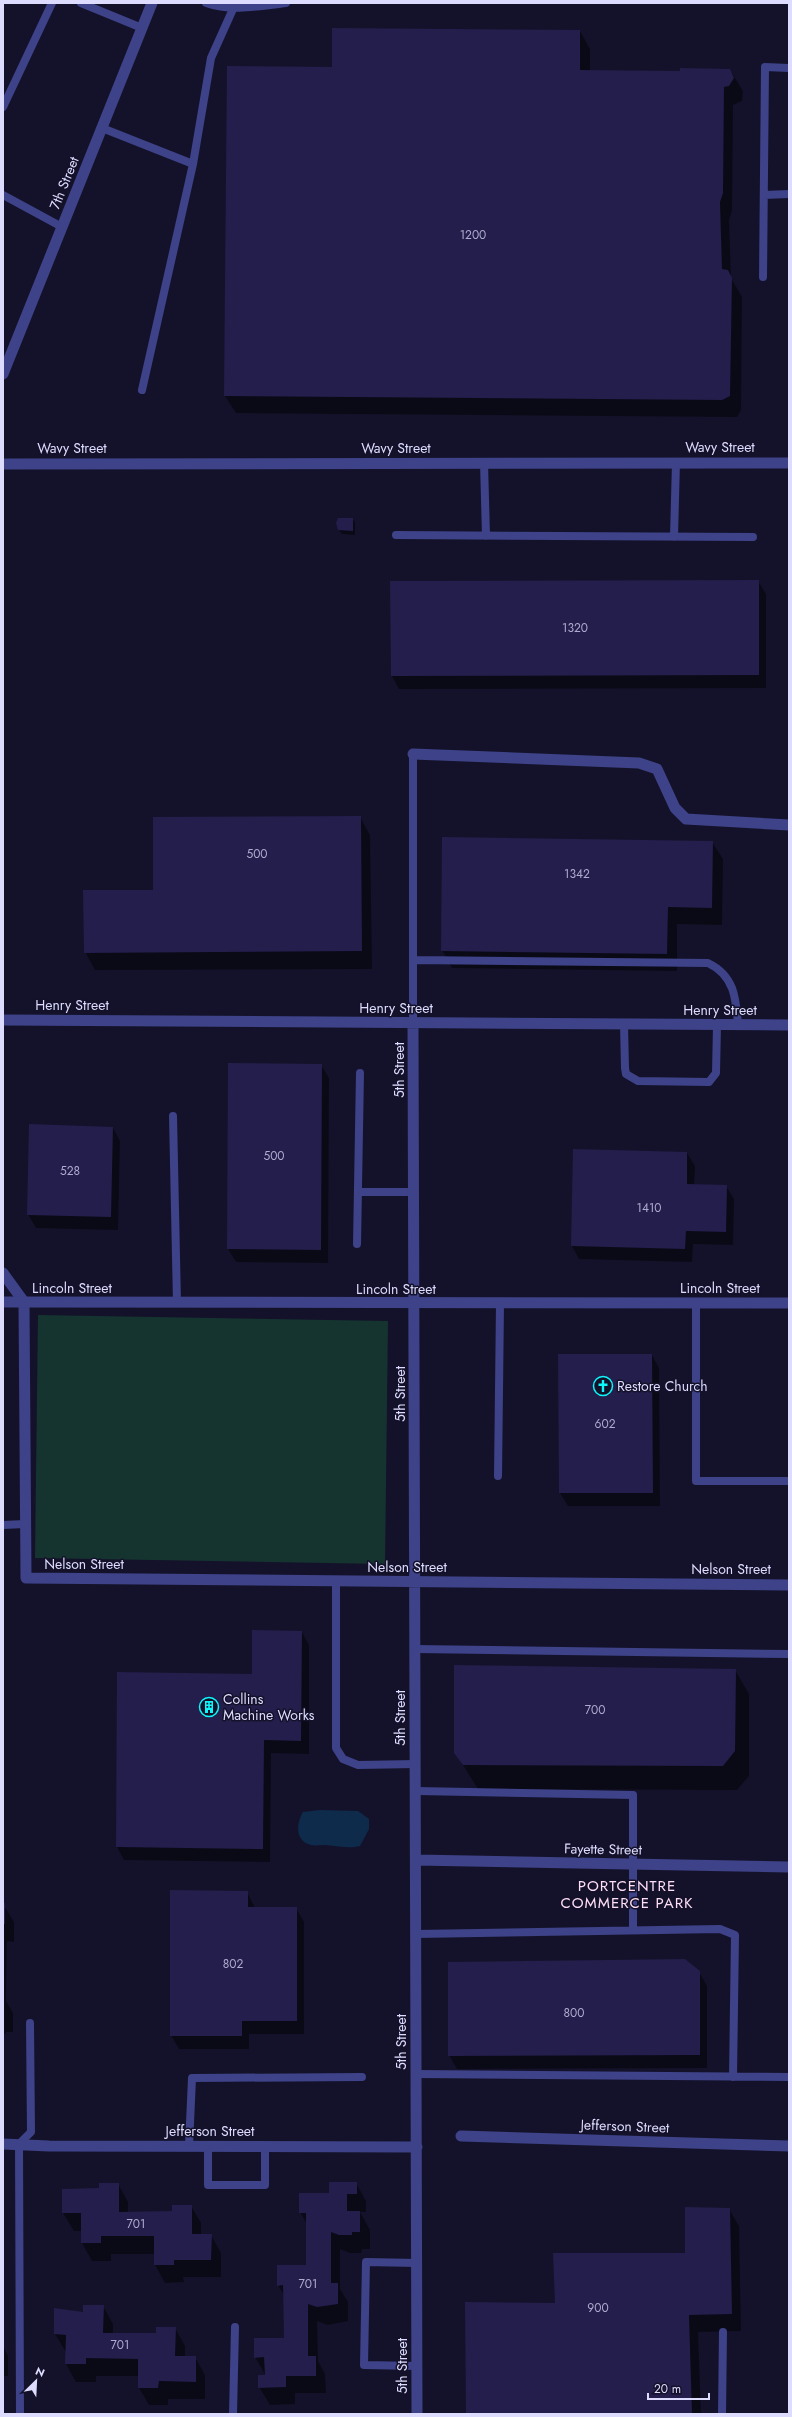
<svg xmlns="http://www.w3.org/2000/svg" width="792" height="2417" font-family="Jost,sans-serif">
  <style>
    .green { fill: #153430 }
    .water { fill: #0e2b4c }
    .shadow { fill: #0007 }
    .building { fill: #231e4b }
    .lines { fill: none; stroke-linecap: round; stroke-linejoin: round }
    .service { stroke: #3e4288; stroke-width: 8 }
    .minor { stroke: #3e4288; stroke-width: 11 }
    .tertiary { stroke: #3e4288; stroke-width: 11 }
    .labels { text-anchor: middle; stroke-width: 3; stroke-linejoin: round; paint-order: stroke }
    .number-label { font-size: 12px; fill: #aeacd1 }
    .street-label { font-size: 14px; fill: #dddcfe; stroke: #14122a }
    .poi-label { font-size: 14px; fill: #dddcfe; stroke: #14122a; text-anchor: start }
    .neighbourhood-label { font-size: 15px; letter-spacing: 1px; fill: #fedef5; stroke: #14122a }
  </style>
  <rect width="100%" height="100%" fill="#14122a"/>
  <path class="green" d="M38,1315L388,1321L385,1564L35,1558Z"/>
  <path class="water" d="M320,1810L358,1811L369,1819V1829L360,1846C348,1849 339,1846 326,1845C322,1845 315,1846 311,1845C295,1841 296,1824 303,1812Z"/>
  <path class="shadow" d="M580,31L590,49V71L681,72V69H725L732,73L743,91L742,101L733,105L732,211L729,220L731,278L742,297L741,410L737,417L236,413L225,396L333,68Z
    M353,519L355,523V535L342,534L339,530Z
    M758,581L766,594V688L399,689L392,676Z
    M360,817L370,835L372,969L95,970L85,952L154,891Z
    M712,842L723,859L722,925L677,924V971L452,968L442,950Z
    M321,1065L329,1078L328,1263L236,1262L228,1249Z
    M113,1128L120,1141L118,1230L36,1228L28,1214Z
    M687,1153L695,1166L694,1185L726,1186L734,1199L733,1245L693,1244L692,1262L579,1259L572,1246Z
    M652,1355L659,1368L660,1506H568L560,1493Z
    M302,1632L309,1645V1754L271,1753L270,1862L124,1860L117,1847L253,1675Z
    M735,1670L749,1694V1776L737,1790L478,1789L455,1752Z
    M247,1892L255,1908H296L304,1922V2034H249V2049H179L171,2035Z
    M3,1904L14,1922V1942L7,1941L6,2001L13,2013V2032H6V2034H3Z
    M699,1972L707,1986V2068L457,2069L449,2055Z
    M356,2183L366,2201V2212H360L370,2230V2249H362L361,2253H350L340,2249V2289L348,2302V2321L328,2325L317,2321L318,2361L325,2374L326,2393H295V2404L270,2405L259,2387L266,2376L255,2357L285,2339V2297L278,2285L307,2266V2224L300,2212L330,2194Z
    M118,2184L128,2202V2212H173L191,2206L201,2223V2235H211L221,2253V2277H183L184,2282L165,2283L155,2265V2254H111V2261H92L82,2243V2231H74L63,2213L100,2189Z
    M729,2209L739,2226L741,2331L698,2332L701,2414H467L556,2304L686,2254Z
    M103,2306L113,2324V2334H157L175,2328L185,2346V2357H195L205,2375V2399H168V2405H149L139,2388V2376H96V2382H76L66,2364V2352L55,2334V2309L84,2313Z
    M3,2346L8,2356V2376H3Z"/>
  <path class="building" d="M332,28L580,30V70L680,71V68L730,69L734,78L729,86L724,87L723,193L720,202L722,269L728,270L732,278L730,396L722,400L224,396L227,66L332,67Z
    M338,518H353V531L338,530L336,523Z
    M759,580V675L391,676L390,581Z
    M361,816L362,951L84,953L83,890H153V817Z
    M442,837L713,841L712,908L668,907L667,954L441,951Z
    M228,1063L322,1064L321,1250L227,1249Z
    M29,1124L113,1127L111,1217L27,1215Z
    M573,1149L687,1152V1184L727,1185L726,1232L686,1231L685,1249L571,1246Z
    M558,1354H652L653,1493H559Z
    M252,1630L302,1631L301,1741L264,1740L263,1849L116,1847L117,1672L252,1674Z
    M454,1665L736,1669L735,1751L723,1766L463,1765L454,1753Z
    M170,1890L248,1891V1907H297V2021H242V2036H170Z
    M3,1903H5V1924H3Z
    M685,1959L700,1971V2055L448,2056V1962Z
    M329,2182H357V2194H347V2211H360V2232H352V2235H339L331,2232V2283H338V2304L317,2307L308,2304V2356H316V2376H286V2387L258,2388V2375H265L264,2357L254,2358V2338H284L283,2285L277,2286V2265H306V2213H299V2193H329Z
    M99,2183H119V2212L172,2211V2205H192V2234H212L211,2260H174V2265H154V2236H101V2243H81V2213H62V2189L99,2188Z
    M685,2207L730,2208L732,2314L689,2315L692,2414H466L465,2302L555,2303L553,2253H685Z
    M83,2305H104L103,2333H156V2327H176L175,2356H196V2382L159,2381L158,2388H138V2359L86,2358V2364H65L66,2335L54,2334V2308L83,2312Z"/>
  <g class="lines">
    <path class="service" d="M81,3L142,28
      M206,3C232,12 259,6 286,3
      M3,107L52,3
      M102,128L193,164L142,390
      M193,164L211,58L233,9
      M3,195L62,227
      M764,195L789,194
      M763,277L765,67L789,68
      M484,462L486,536
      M396,535L753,537
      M674,537L676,462
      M413,754V1023
      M413,960L708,963C735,976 736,999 738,1025
      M624,1024L625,1068L626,1074L638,1081L709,1082L716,1073L717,1025
      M173,1116L177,1303
      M358,1192H414
      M357,1244L360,1073
      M696,1303V1481H789
      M498,1476L500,1304
      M3,1525L25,1524
      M336,1581V1748L343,1759L358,1765L416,1764
      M415,1649L789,1654
      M416,1791L633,1795V1930
      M416,1934L720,1929L735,1935L733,2077
      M416,2074L789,2077
      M189,2146L192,2078L362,2077
      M208,2146V2185H265V2146
      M417,2263L366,2262L364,2365L417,2366
      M20,2414L19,2144L31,2132L30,2023
      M233,2414L235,2327
      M722,2414L723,2332"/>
    <path class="minor" d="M3,464L789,463
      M413,754L639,763L657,769L675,808L686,819L789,825
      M3,1020L789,1025
      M413,1023L417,2414
      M3,1273L24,1302L26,1578L789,1585
      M416,1860L789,1867
      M461,2136L789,2146
      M3,2144L49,2146L417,2147"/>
    <path class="tertiary" d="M3,374L152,3
      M3,1302L789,1303"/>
  </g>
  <defs>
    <g id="church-ring" transform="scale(1)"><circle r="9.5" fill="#14122a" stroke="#0df6f9" stroke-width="1.5"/><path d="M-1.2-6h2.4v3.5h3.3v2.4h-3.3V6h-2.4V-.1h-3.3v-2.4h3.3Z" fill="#0df6f9"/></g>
    <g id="building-ring" transform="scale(1)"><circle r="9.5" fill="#14122a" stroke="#0df6f9" stroke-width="1.5"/><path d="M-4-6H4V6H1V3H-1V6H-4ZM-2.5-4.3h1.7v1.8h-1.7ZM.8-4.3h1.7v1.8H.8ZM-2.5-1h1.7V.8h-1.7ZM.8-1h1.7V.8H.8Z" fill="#0df6f9"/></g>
  </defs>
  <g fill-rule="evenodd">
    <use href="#church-ring" x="603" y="1386"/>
    <use href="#building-ring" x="209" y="1707"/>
  </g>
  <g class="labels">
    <g class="number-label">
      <text x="473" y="239">1200</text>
      <text x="575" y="632">1320</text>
      <text x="257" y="858">500</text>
      <text x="577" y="878">1342</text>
      <text x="274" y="1160">500</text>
      <text x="70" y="1175">528</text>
      <text x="649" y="1212">1410</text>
      <text x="605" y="1428">602</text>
      <text x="595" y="1714">700</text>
      <text x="233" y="1968">802</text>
      <text x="574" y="2017">800</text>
      <text x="136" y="2228">701</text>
      <text x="308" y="2288">701</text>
      <text x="598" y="2312">900</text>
      <text x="120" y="2349">701</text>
    </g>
    <g class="street-label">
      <text transform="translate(64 183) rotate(-68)" y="5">7th Street</text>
      <text x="720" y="452">Wavy Street</text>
      <text x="72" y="453">Wavy Street</text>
      <text x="396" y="453">Wavy Street</text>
      <text x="72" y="1010">Henry Street</text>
      <text x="396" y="1013">Henry Street</text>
      <text x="720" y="1015">Henry Street</text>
      <text transform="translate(399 1070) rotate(-90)" y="5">5th Street</text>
      <text x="72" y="1293">Lincoln Street</text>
      <text x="720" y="1293">Lincoln Street</text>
      <text x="396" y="1294">Lincoln Street</text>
      <text transform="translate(400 1394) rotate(-90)" y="5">5th Street</text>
      <text x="84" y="1569">Nelson Street</text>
      <text x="407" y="1572">Nelson Street</text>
      <text x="731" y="1574">Nelson Street</text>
      <text transform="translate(400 1718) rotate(-90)" y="5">5th Street</text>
      <text transform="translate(603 1849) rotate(1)" y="5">Fayette Street</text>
      <text transform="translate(401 2042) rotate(-90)" y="5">5th Street</text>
      <text transform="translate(625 2126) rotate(2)" y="5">Jefferson Street</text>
      <text x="210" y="2136">Jefferson Street</text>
      <text transform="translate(402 2366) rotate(-90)" y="5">5th Street</text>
    </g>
    <g class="poi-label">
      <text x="617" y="1391">Restore Church</text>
      <text x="223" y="1704">Collins<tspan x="223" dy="16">Machine Works</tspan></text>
    </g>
    <g class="neighbourhood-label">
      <text x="627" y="1891">PORTCENTRE<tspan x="627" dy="17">COMMERCE PARK</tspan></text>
    </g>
  </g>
  <rect width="792" height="2417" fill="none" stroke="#dddcfe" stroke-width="8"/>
  <g transform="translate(36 2381) rotate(24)" stroke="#14122a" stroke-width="3" paint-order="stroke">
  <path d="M0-3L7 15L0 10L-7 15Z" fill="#dddcfe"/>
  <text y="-6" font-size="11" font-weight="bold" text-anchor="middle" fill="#dddcfe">N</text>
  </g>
  <path d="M648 2393v6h61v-6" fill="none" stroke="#dddcfe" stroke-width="2"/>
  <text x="654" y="2393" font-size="12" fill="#dddcfe" stroke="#14122a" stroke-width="3" paint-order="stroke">20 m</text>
</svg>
